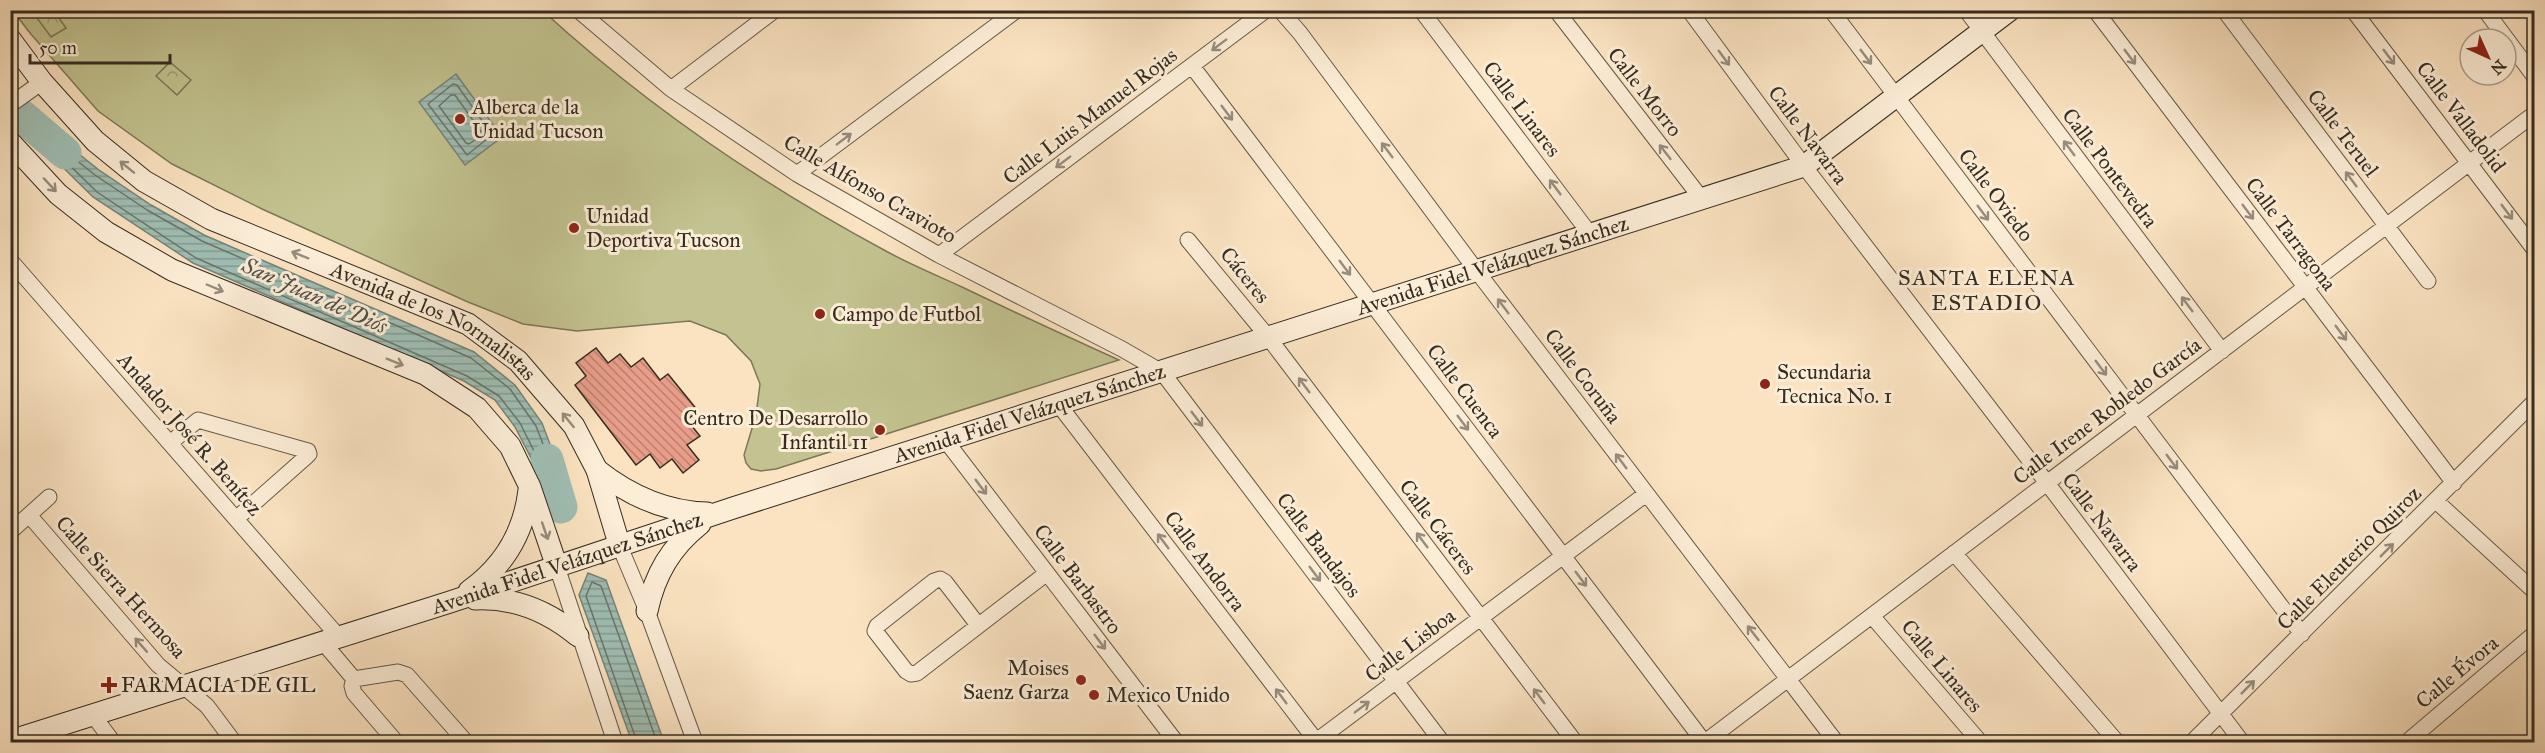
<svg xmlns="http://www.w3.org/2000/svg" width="2545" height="753" font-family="'IM FELL Great Primer',serif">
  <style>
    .green { fill: #c2c390; stroke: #7c7858; stroke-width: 1.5 }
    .forest { fill: url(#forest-crowns); stroke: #7c7858; stroke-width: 1.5 }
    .water { fill: url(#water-rules); stroke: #758479; stroke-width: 1.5 }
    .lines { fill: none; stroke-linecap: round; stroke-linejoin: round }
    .shore { stroke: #6a756a; stroke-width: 1.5 }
    .river { stroke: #9fbeb4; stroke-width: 33 }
    .building { fill: url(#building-back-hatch); stroke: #352c20; stroke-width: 1.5 }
    .street-casing { stroke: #665a48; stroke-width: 17 }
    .secondary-casing { stroke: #352c20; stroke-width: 23 }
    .street { stroke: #fcedd7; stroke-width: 15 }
    .secondary { stroke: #fcedd7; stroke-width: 21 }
    .oneway { stroke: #988c7c }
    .poi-dot { fill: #8f2418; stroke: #fcedd7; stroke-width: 2 }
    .labels { text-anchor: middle; stroke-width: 6; stroke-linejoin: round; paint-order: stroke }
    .street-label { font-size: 21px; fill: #352c20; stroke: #fcedd7 }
    .poi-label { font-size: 21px; fill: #352c20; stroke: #fcedd7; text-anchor: start }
    .neighbourhood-label { font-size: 22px; letter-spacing: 1.5px; fill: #352c20; stroke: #fcedd7 }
    .water-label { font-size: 22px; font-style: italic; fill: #505045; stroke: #fcedd7 }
  </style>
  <defs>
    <pattern id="forest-crowns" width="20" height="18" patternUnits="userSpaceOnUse" patternTransform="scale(1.5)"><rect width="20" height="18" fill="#c2c390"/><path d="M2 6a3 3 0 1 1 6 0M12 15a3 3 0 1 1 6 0" fill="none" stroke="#9e9f75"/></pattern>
    <pattern id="water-rules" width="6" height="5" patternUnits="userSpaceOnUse" patternTransform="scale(1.5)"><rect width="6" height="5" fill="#9fbeb4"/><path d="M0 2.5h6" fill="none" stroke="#829b92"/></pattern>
    <pattern id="building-back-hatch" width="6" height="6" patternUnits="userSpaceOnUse" patternTransform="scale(1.5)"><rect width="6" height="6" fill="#e89d89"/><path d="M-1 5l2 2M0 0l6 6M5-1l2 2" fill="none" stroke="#bd8070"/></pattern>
  </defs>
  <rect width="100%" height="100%" fill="#fbe3c1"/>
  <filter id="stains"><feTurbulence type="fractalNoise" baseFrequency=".00333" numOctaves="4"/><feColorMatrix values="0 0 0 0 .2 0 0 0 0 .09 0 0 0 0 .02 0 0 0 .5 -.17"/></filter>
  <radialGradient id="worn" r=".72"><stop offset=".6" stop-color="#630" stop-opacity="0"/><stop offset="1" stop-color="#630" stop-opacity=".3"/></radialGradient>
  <path class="green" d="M13,11H543C646,105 761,184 884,250C909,264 936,275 962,287C1014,312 1066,336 1119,360L776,469L761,471L751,469L746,463L744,455L756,415L760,384L751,361L726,335L690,321L577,331L523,324L468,302L262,209L172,164L98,111L30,33Z"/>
  <path class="forest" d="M48,11H54L66,28L51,37L37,18Z
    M170,62L191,80L177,95L156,76Z"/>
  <path class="water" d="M456,74L502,137L465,165L419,102Z
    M30,123H40L99,170L151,205L204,235L474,352L515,385L542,423L565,484L559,503L543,490L531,458L515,427L495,400L464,381L193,263L93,197L30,135Z
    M588,573L606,580L664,742H632L579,595Z"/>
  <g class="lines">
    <path class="shore" d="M453,84L457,85L492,135L467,155L428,104Z
      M451,95H455L482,133L481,136L469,144L466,143L439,106Z
      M52,144H56L95,175L147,210L202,241L471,358L510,389L536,426L558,483L557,489L553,490L548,486L536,455L520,423L499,396L467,376L196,258L97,192L52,148Z
      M637,742L586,596L592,582L601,586L657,742"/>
    <path class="river" d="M23,117L65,153
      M547,460L561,507"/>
  </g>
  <path class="building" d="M596,348L608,363L620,354L631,367L643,358L660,380L668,374L698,411L687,420L700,436L687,445L699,460L683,473L672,459L660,468L650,454L636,465L575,385L586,376L576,363Z"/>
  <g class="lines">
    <g class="street-casing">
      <path id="street" d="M578,10L671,89L797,174L939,255L1122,349L1162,372L1442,742
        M1280,10L1300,33L1476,270L1836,742
        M1421,10L1590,234
        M1556,10L1701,198
        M1689,10L1804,166L2047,483L2242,742
        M1831,10L2302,634
        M1966,10L2222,351
        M2095,10L2454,483
        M2224,10L2428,281
        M2353,10L2534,249
        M2485,10L2534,76
        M1192,66L1704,742
        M671,89L775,10
        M10,105L42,82
        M797,174L1017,10
        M1188,240L1268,337L1575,742
        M939,255L1266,10
        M10,260L338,636
        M1059,405L1317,742
        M946,441L1176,742
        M170,443L198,420L308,451L309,454L306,457L236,519
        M2436,501L2534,591
        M29,515L158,665L207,706L234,742
        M10,532L49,497
        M620,547L647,611L695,742
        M1954,553L2117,742
        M557,567L615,742
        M1872,616L1980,742
        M978,625L945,582L940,579L934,581L877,626L875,631L906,671L911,674L917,673L1047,573
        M322,641L354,679L352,686L354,693L396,742
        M354,679L398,672L407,675L466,742
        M93,715L113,742
        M1315,742L1646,494
        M1705,742L2534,114
        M2192,742L2534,402
        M2407,742L2534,634"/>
    </g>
    <g class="secondary-casing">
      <g id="secondary">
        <path id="s1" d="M10,39L42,82L95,141L144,181L211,219L468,324L518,361L574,426L597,470L620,547"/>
        <path d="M10,142L58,194L106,232L172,270L425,374L477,408L510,446L530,487L557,567"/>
        <path d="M597,470C630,496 665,512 707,513"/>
        <path d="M469,591C504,566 524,533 529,490"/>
        <path d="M475,599C514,597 548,611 578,636"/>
        <path d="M647,611C655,574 671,547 700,524"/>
        <path id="s2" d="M10,741L450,602L733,508L1804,166L2010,10"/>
      </g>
    </g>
    <use href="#street" class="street"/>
    <use href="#secondary" class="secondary"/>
  </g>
  <defs><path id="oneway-shaft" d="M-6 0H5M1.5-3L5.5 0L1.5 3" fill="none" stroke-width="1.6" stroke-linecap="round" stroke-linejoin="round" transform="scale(1.5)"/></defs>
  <g class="oneway">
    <use href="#oneway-shaft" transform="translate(1219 45) rotate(143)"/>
    <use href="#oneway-shaft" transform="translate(1866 57) rotate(53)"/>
    <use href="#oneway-shaft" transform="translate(2130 57) rotate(53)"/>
    <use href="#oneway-shaft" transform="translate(2389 57) rotate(53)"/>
    <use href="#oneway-shaft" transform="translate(1724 58) rotate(54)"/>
    <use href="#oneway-shaft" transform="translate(1227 113) rotate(53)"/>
    <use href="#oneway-shaft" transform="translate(844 139) rotate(-37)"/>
    <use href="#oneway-shaft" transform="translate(2069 148) rotate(-127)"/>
    <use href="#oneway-shaft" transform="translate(1387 150) rotate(-127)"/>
    <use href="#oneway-shaft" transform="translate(1665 152) rotate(-128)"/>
    <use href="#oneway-shaft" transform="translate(1063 162) rotate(143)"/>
    <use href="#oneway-shaft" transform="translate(127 167) rotate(-141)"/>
    <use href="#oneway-shaft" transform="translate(2351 179) rotate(-127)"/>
    <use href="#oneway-shaft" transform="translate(50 185) rotate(47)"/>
    <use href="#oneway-shaft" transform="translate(1555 187) rotate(-127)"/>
    <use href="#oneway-shaft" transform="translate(2248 212) rotate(53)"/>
    <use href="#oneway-shaft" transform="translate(2507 212) rotate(53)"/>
    <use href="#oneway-shaft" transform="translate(1983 213) rotate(53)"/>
    <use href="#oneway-shaft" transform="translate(300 255) rotate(-158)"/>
    <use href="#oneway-shaft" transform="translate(1345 268) rotate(53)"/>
    <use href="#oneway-shaft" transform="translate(215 288) rotate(23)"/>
    <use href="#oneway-shaft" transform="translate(2187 304) rotate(-127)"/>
    <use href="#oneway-shaft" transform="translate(1503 306) rotate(-127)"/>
    <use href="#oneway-shaft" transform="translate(2341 333) rotate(53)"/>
    <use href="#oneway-shaft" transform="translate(395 362) rotate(22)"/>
    <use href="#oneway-shaft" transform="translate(2101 368) rotate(53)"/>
    <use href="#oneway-shaft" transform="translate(1304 385) rotate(-127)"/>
    <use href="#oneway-shaft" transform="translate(1197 419) rotate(53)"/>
    <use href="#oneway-shaft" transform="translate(568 420) rotate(-129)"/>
    <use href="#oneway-shaft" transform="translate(1463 423) rotate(53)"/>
    <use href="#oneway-shaft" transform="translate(1621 461) rotate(-127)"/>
    <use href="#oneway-shaft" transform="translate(2172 462) rotate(53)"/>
    <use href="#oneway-shaft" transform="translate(981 487) rotate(53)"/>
    <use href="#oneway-shaft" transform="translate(545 531) rotate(71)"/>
    <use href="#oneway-shaft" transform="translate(1422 540) rotate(-127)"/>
    <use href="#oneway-shaft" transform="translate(1163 541) rotate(-127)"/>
    <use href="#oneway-shaft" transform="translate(2387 550) rotate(-45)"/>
    <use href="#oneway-shaft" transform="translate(1315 574) rotate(53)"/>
    <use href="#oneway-shaft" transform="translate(1581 579) rotate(53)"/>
    <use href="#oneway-shaft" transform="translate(1753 633) rotate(-128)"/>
    <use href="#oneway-shaft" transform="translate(1100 642) rotate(53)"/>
    <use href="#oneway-shaft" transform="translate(141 645) rotate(-131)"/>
    <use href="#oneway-shaft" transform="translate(2248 687) rotate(-45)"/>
    <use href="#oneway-shaft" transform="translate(1281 696) rotate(-127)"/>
    <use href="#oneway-shaft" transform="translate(1539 696) rotate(-127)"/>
    <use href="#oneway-shaft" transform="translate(1362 707) rotate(-37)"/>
  </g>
  <g class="poi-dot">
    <circle cx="460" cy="119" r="6"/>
    <circle cx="574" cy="228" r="6"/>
    <circle cx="820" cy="314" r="6"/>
    <circle cx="1765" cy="384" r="6"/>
    <circle cx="880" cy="430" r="6"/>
    <circle cx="1081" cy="680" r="6"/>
    <path d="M106 676h6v6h6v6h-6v6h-6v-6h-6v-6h6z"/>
    <circle cx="1094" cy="695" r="6"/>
  </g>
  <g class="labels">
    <g class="street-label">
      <text transform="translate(1645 92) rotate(52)" y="7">Calle Morro</text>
      <text transform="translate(1522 109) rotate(53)" y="7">Calle Linares</text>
      <text transform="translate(1090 116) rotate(-37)" y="7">Calle Luis Manuel Rojas</text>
      <text transform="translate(2461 117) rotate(53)" y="7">Calle Valladolid</text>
      <text transform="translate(2343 133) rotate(53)" y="7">Calle Teruel</text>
      <text transform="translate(1808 135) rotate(53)" y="7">Calle Navarra</text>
      <text transform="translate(2110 168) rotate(53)" y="7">Calle Pontevedra</text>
      <text transform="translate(870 189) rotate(30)" y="7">Calle Alfonso Cravioto</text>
      <text transform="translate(1996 195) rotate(53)" y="7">Calle Oviedo</text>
      <text transform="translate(2291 234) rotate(53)" y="7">Calle Tarragona</text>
      <text dy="7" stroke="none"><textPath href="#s2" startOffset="1557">Avenida Fidel Velázquez Sánchez</textPath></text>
      <text transform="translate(1245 275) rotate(51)" y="7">Cáceres</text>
      <text dy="7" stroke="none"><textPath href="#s1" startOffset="519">Avenida de los Normalistas</textPath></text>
      <text transform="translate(1583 376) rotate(53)" y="7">Calle Coruña</text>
      <text transform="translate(1465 391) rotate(53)" y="7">Calle Cuenca</text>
      <text transform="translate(2107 411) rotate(-37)" y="7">Calle Irene Robledo García</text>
      <text dy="7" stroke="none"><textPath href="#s2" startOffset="1071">Avenida Fidel Velázquez Sánchez</textPath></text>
      <text transform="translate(190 434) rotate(49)" y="7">Andador José R. Benítez</text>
      <text transform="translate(2102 522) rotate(53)" y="7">Calle Navarra</text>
      <text transform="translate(1438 527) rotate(53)" y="7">Calle Cáceres</text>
      <text transform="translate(1319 545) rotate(53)" y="7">Calle Bandajos</text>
      <text transform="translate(2349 558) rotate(-45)" y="7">Calle Eleuterio Quiroz</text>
      <text transform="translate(1205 561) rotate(53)" y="7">Calle Andorra</text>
      <text dy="7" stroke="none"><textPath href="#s2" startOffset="585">Avenida Fidel Velázquez Sánchez</textPath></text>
      <text transform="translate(1078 579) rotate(53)" y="7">Calle Barbastro</text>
      <text transform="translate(121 587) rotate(48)" y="7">Calle Sierra Hermosa</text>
      <text transform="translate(1410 645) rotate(-37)" y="7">Calle Lisboa</text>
      <text transform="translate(1942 666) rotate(50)" y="7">Calle Linares</text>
      <text transform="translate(2457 672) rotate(-40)" y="7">Calle Évora</text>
    </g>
    <g class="poi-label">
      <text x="472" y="114">Alberca de la<tspan x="472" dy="24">Unidad Tucson</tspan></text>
      <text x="586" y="223">Unidad<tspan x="586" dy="24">Deportiva Tucson</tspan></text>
      <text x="832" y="321">Campo de Futbol</text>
      <text x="1777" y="379">Secundaria<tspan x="1777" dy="24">Tecnica No. 1</tspan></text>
      <text x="868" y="425" text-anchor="end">Centro De Desarrollo<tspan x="868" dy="24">Infantil 11</tspan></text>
      <text x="1069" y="675" text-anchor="end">Moises<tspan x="1069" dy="24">Saenz Garza</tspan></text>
      <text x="121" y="692">FARMACIA DE GIL</text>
      <text x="1106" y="702">Mexico Unido</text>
    </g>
    <g class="neighbourhood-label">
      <text x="1987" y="285">SANTA ELENA<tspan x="1987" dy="25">ESTADIO</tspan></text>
    </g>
    <g class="water-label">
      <text transform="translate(315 295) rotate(24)" y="8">San Juan de Diós</text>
    </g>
  </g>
  <rect width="2545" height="753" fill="none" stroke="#fbe3c1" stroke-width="36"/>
  <rect x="12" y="12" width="2521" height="729" fill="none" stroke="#352c20" stroke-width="3"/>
  <rect x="18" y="18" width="2509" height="717" fill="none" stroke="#352c20" stroke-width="1.5"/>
  <g transform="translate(2488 57) rotate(135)"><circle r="28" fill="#fcedd7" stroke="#aca08e" stroke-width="1.5"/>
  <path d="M0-4.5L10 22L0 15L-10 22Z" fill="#8f2418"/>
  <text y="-9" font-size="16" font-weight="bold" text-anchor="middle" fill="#352c20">N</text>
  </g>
  <path d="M30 54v9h140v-9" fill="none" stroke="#352c20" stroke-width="3"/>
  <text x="39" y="54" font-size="18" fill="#352c20" stroke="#fcedd7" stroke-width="4.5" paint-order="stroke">50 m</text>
  <rect width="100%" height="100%" filter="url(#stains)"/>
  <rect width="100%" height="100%" fill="url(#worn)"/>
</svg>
